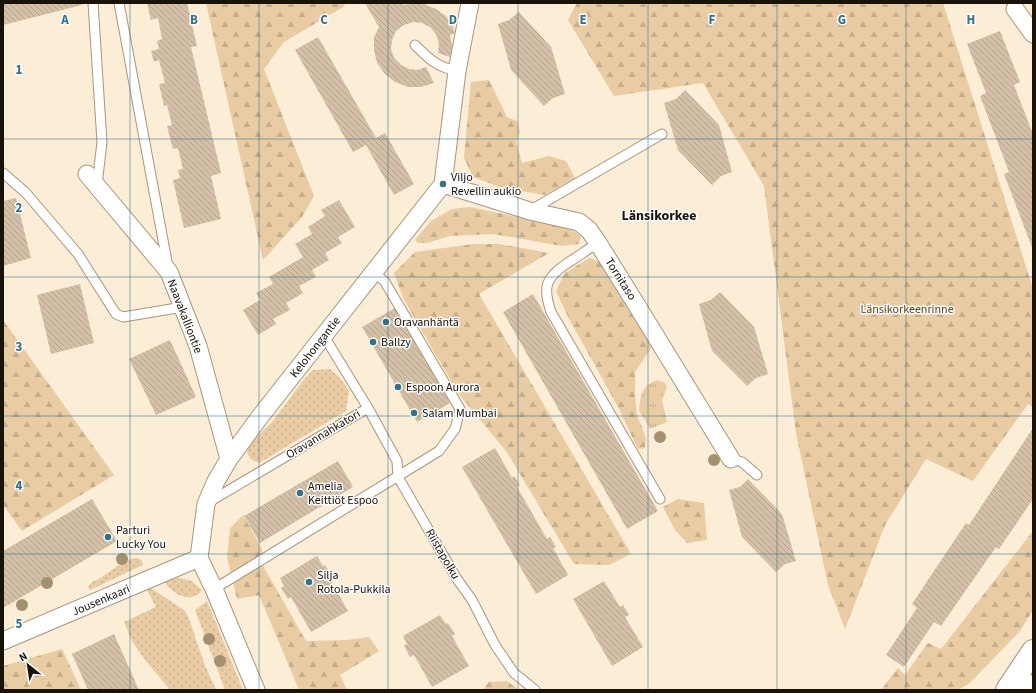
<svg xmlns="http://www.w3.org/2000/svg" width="1036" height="693" font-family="'Source Sans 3',sans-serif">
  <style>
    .grass { fill: url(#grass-dots) }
    .forest { fill: url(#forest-firs) }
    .park { fill: url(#park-tufts) }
    .building { fill: url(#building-back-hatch) }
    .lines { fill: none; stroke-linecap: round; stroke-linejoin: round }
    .lane-casing { stroke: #a8967d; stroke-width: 11 }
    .street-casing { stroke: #a8967d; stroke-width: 19 }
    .primary-casing { stroke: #a8967d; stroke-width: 24 }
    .lane { stroke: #fff; stroke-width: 9 }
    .street { stroke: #fff; stroke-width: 17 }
    .primary { stroke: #fff; stroke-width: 22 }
    .tree { fill: #a5906f }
    .grid { fill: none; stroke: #347087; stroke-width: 1; stroke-opacity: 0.55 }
    .poi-dot { fill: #347087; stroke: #fcfcfc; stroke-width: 1.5 }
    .labels { text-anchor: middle; stroke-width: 3; stroke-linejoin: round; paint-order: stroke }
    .poi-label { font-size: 12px; fill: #191209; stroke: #fcfcfc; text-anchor: start }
    .street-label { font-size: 12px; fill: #191209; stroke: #fcfcfc }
    .park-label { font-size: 12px; fill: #5d431a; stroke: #fcfcfc }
    .quarter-label { font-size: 14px; font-weight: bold; fill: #191209; stroke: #fcfcfc }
    .grid-label { font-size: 13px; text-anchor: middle; font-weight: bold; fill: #347087; stroke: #fcfcfc; stroke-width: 3; stroke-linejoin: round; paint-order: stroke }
  </style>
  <defs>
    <pattern id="grass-dots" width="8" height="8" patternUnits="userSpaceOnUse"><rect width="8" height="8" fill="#e9cca3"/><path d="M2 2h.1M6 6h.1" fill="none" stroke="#c7ae8b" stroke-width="1.8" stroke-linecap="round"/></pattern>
    <pattern id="forest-firs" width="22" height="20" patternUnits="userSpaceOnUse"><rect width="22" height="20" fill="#e9cca3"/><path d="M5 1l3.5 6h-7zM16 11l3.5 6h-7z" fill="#c7ae8b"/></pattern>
    <pattern id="park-tufts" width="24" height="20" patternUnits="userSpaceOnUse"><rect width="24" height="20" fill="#e9cca3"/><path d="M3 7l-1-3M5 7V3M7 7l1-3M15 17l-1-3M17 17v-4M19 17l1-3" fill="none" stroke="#c7ae8b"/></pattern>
    <pattern id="building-back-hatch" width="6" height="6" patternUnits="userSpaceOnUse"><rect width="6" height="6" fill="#d3c0a6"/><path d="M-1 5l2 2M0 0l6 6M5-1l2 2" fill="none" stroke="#b5a48e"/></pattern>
  </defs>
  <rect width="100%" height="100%" fill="#fcedd7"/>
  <path class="grass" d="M330,369L341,379L349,391L346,411L259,463L252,460L247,453C250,441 263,432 272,422C286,405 297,386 313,370Z
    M138,558L142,561L143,565L90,590L88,587L92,582L99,579L119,565L130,559Z
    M180,578L192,581L202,590C192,605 172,594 165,582L171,579Z
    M149,587L184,610L188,616L204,663L216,690H170L145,660L132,641L124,622L156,607L146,588Z
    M207,601L243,690H225L195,610Z"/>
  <path class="forest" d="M206,3H343L345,6L284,42L264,69L314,196L302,217L263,260Z
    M577,3H943L1033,289V407L1028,404L973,481L926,459L885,525L845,629L828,585L796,433L764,186L703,83L614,96L568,20Z
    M489,80L507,117L517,121L520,132L516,142L522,163L549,156L566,161L575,178L545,195L502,188L473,177L464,158L471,82Z
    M469,207L567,227L581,236L579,244L562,246L493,234L450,236L427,243H418L415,240L431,221L452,209Z
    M473,244H499L549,253L479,294L631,554L609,565L574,564L506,451L458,393L404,300L394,273L415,252Z
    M589,258L601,262L652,347L635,372V395L637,415L646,438L645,448L638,449L618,407L568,317L556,291L565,273Z
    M3,320L114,475L22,531L3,505Z
    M678,499L704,503L707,540L687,543L675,530L663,507Z
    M243,515L262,549V564L306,641L347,640L369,637L379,651L340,675L347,690H299L259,595L237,599L227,557L230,528Z
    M1033,531V610L1020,631L970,683L958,690H881L898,668L905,675L928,643L941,649Z
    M62,649L81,690H3V666Z
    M507,681L519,690H483L489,682Z"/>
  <path class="park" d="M657,380L665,383L667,387L662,400L667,422L650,429L639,410C641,395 641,386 657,380Z"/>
  <path class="building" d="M3,3H82V5L3,25Z
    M147,3H187L197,46L191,47L221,173L211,176L221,219L184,228L173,180L180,178L178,170L183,169L178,148L173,149L167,126L172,125L167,105L164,106L159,84L165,83L159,60L154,62L151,51L159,49L157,41L162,39L158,18L151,20Z
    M365,3H402L403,5L410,4H424L436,9L446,16L453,27L455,33L450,35L452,46L450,57L438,53L439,43L436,34L430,27L422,23L413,22L404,25L396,31L392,40L391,49L394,58L401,65L409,69L418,70L426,67L434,83L421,87H408L395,82L385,74L377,63L374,50V37L379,27Z
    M519,12L551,47L565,94L553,98L544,106L511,70L498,24L509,20Z
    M1000,31L1020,82L1014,85L1033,134V250L1004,174L1009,172L980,96L986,93L967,44Z
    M318,37L376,138L385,133L414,184L394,195L366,145L353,152L295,50Z
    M685,90L719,125L732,172L721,176L712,185L678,150L664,103L676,99Z
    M16,198L31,258L3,266V201Z
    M339,200L355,227L338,237L342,243L325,253L329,260L312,270L316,277L299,286L303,293L286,303L290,310L273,319L276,324L258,335L243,310L260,300L256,293L273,284L269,277L303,257L295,244L312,234L308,227L325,216L321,210Z
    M80,284L94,343L51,354L37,295Z
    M720,292L754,327L768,374L756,378L747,386L712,351L699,304L711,300Z
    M533,294L658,511L627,529L503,312Z
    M395,308L450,403L417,422L362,327Z
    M170,340L196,397L156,415L129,359Z
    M1033,428V499L999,549L996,547L941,626L934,622L904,667L886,655L917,608L912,604L966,523L969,525Z
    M495,448L512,478L514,476L520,485L517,487L547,539L550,537L556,547L553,548L568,575L536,594L462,467Z
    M338,461L353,487L260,543L244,516Z
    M748,479L782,514L796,561L785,564L776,572L742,537L729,490L740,487Z
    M92,499L117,541L3,608V551Z
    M317,556L323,566L325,565L332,576L329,577L348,611L311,632L291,597L288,599L281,588L284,586L280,578Z
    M604,581L620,607L623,605L629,615L625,617L643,647L612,666L573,599Z
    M440,615L446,624L448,623L455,634L452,636L469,666L432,687L414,655L410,657L404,646L407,644L403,636Z
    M114,634L139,690H88L72,654Z"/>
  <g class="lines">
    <g class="lane-casing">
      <path id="lane" d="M93,3L102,142L97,185
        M119,3L168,267
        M415,45C429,59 437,67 457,71
        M3,173L26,193L78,254L116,314L123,317L183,307
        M531,210L662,134
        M598,243C588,249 579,256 569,262C546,277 542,286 551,312L660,499
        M324,336L368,408L397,461L398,477L457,579L472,600L495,645L514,673L535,690
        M731,459L742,462L757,475
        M209,502L368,408
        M214,589L439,451L455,429L460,409L385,282L374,272"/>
    </g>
    <g class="street-casing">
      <path id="street" d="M1015,9L1033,34
        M87,174L169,272L198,346L229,459
        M443,184L530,211L579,222L589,230L598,243L636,304L731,459
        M3,641L199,558
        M256,690L214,589L199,558L206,504L216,481L229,459L259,418L443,184L457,71L470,3"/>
    </g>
    <g class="primary-casing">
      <path id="primary" d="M1007,690L1033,651
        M1031,690L1033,686"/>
    </g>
    <use href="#lane" class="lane"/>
    <use href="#street" class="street"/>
    <use href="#primary" class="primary"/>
  </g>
  <g class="tree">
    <circle cx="660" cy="437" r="6"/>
    <circle cx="714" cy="460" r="6"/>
    <circle cx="122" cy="559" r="6"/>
    <circle cx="47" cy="583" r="6"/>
    <circle cx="22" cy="605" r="6"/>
    <circle cx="209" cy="639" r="6"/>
    <circle cx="220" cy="661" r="6"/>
  </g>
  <path class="grid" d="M130,3V690M259,3V690M388,3V690M518,3V690M648,3V690M777,3V690M906,3V690M3,139H1033M3,277H1033M3,416H1033M3,554H1033"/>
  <g class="poi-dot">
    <circle cx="443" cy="184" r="4"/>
    <circle cx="386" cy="322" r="4"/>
    <circle cx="373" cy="342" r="4"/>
    <circle cx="398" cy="387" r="4"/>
    <circle cx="414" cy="413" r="4"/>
    <circle cx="300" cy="493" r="4"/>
    <circle cx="108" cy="537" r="4"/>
    <circle cx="309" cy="582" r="4"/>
  </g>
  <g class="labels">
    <g class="poi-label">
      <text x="451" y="181">Viljo<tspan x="451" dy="14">Revellin aukio</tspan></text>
      <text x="394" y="326">Oravanhäntä</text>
      <text x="381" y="346">Ballzy</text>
      <text x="406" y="391">Espoon Aurora</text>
      <text x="422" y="417">Salam Mumbai</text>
      <text x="308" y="490">Amelia<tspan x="308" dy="14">Keittiöt Espoo</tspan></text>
      <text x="116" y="534">Parturi<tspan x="116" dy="14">Lucky You</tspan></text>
      <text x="317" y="579">Silja<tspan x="317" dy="14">Rotola-Pukkila</tspan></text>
    </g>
    <g class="street-label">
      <text transform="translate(621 279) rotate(58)" y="4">Tornitaso</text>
      <text transform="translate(185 316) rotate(69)" y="4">Naavakalliontie</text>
      <text transform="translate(315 347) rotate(-52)" y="4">Kelohongantie</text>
      <text transform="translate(323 434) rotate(-31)" y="4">Oravannahkatori</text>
      <text transform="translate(443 554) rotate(60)" y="4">Riistapolku</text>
      <text transform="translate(101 600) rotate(-23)" y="4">Jousenkaari</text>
    </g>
    <g class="park-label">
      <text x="907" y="313">Länsikorkeenrinne</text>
    </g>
    <g class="quarter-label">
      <text x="659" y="220">Länsikorkee</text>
    </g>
  </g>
  <g class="grid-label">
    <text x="65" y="24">A</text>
    <text x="194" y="24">B</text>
    <text x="324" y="24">C</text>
    <text x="453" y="24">D</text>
    <text x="583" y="24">E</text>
    <text x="712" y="24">F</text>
    <text x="842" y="24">G</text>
    <text x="971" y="24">H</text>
    <text x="19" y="74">1</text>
    <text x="19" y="212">2</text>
    <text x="19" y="351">3</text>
    <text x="19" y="490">4</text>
    <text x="19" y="628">5</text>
  </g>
  <rect width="1036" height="693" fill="none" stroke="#191209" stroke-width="8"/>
  <g transform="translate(28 665) rotate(330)" stroke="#fcfcfc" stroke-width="3" paint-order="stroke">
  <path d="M0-3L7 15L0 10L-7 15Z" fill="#191209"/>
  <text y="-6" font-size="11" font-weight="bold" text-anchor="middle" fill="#191209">N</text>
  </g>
</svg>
